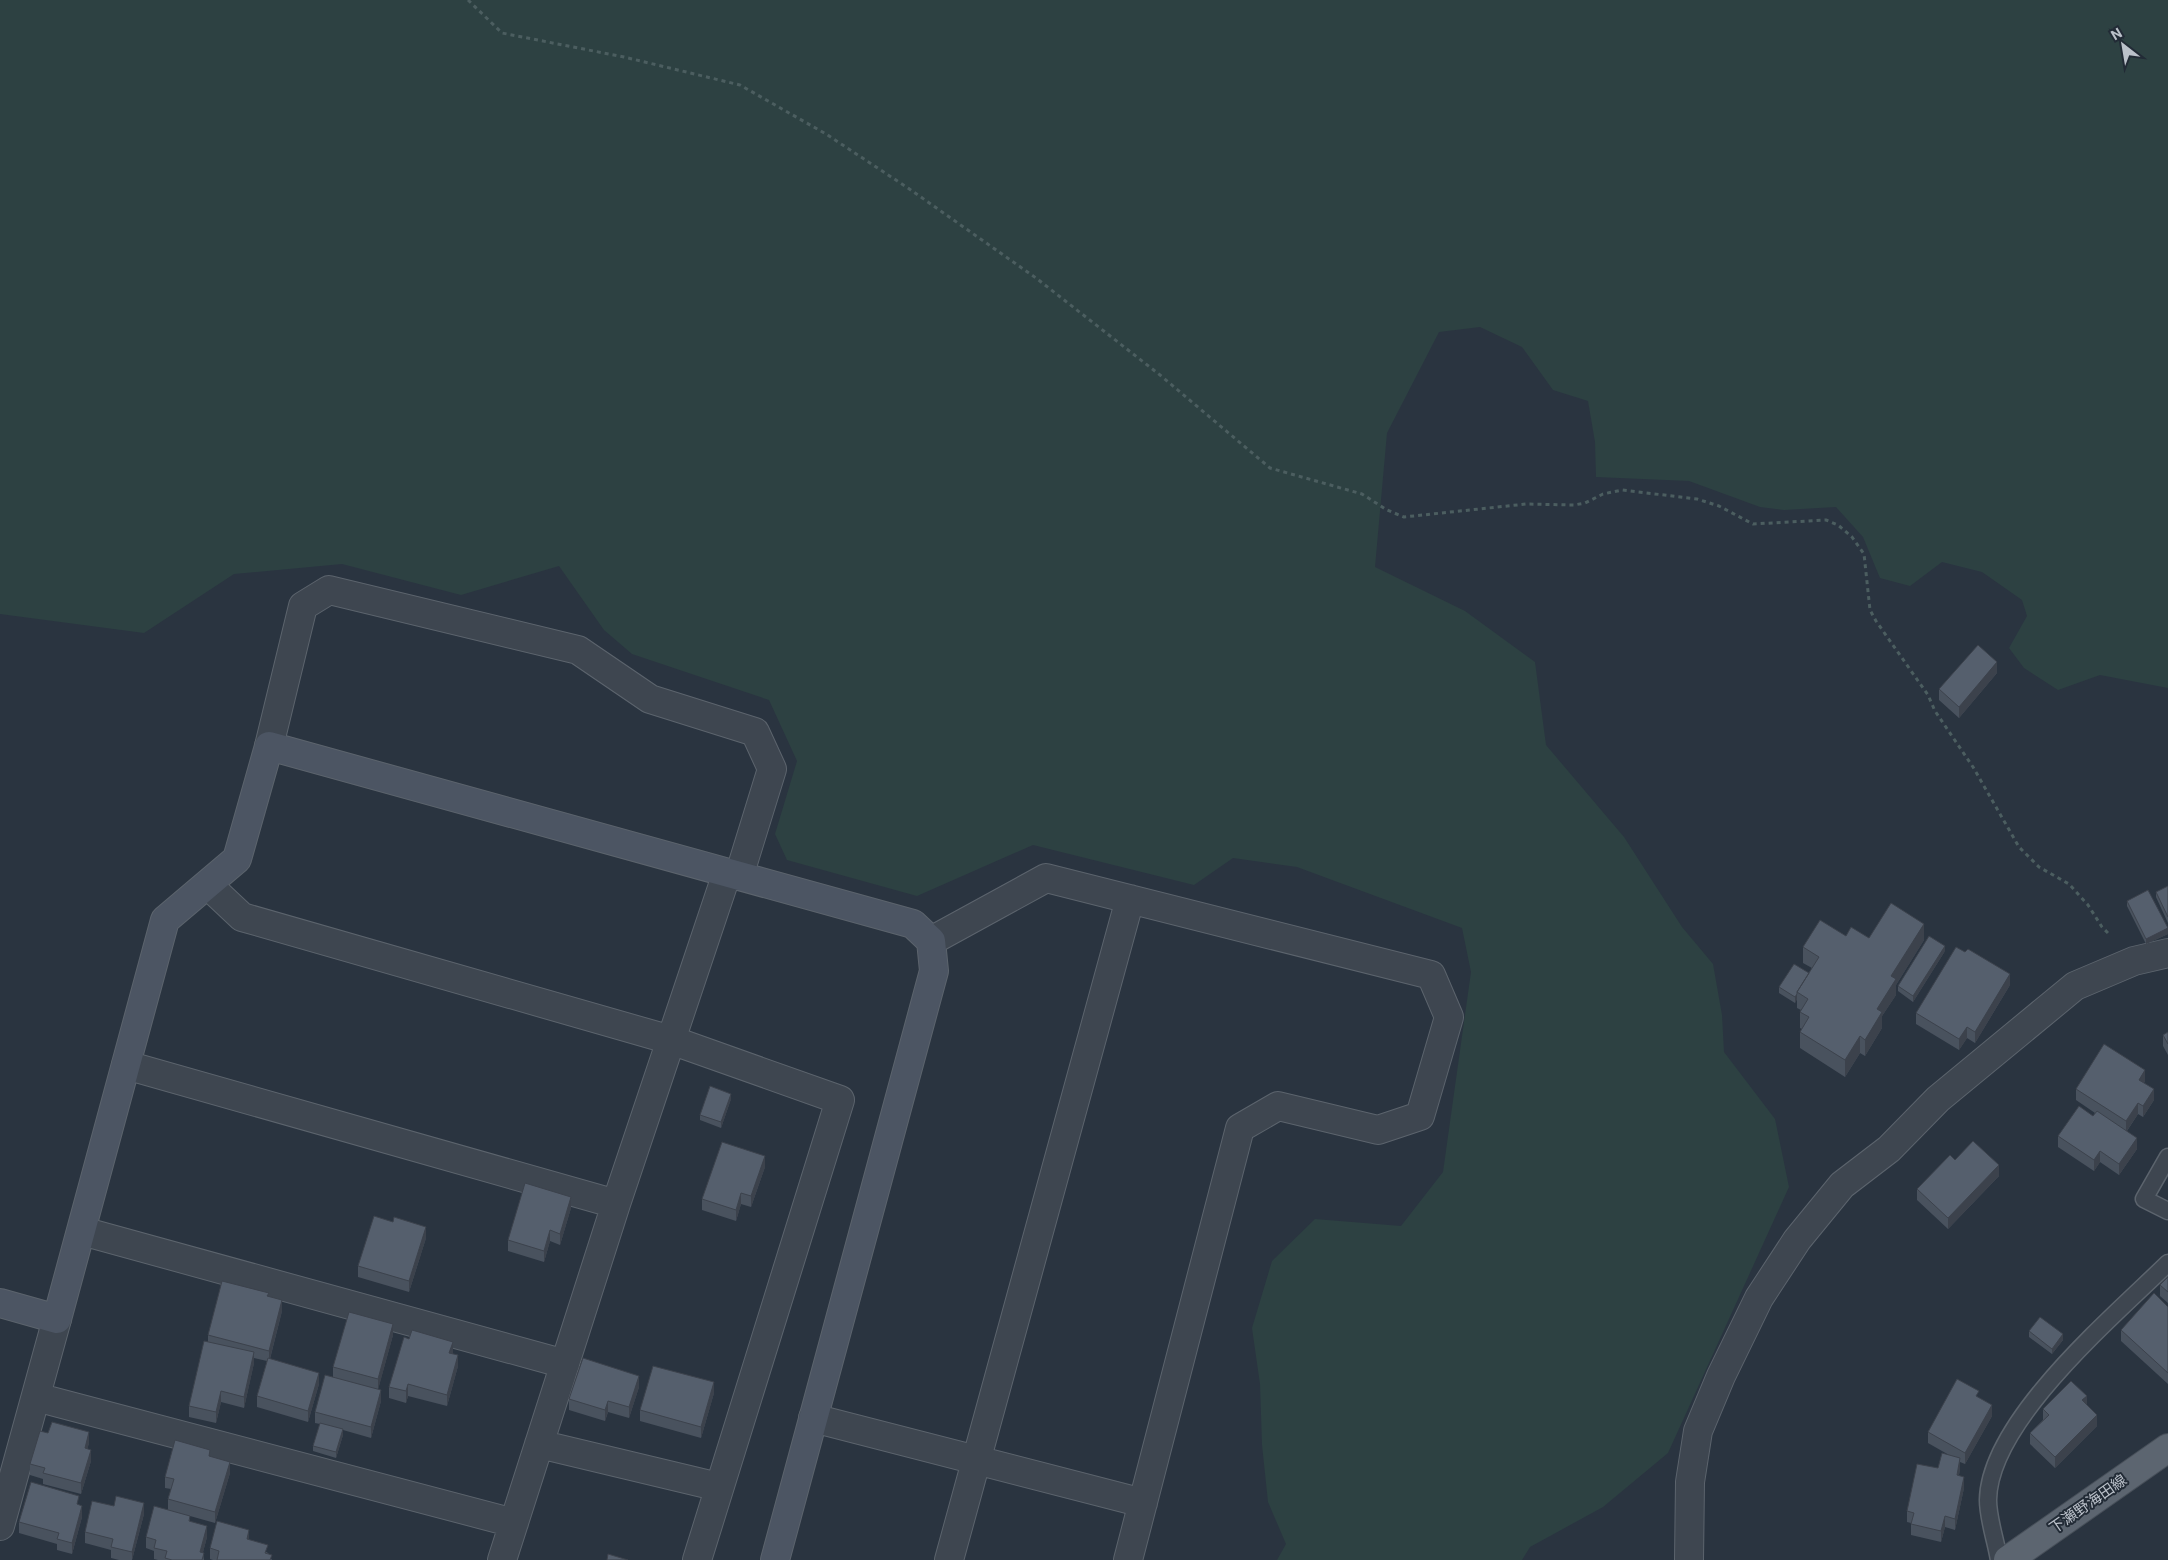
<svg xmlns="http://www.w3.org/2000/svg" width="2168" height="1560" font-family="Roboto,'Noto Sans JP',sans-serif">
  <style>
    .green { fill: #2d4142 }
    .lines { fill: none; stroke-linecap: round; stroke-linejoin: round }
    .lane-casing { stroke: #5c646d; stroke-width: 19 }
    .street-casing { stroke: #5c646d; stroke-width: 30 }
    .secondary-casing { stroke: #5c646d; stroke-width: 30 }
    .primary-casing { stroke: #474f59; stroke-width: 30 }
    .path { stroke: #4c5e60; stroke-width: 3; stroke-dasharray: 4 4; stroke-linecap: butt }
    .lane { stroke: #3e4650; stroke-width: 16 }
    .street { stroke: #3e4650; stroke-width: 28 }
    .secondary { stroke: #4c5563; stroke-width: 28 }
    .primary { stroke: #5c6570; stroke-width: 28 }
    .wall { fill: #49525e }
    .shaded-wall { fill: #3c424c }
    .building { fill: #555f6d; stroke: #3c424c }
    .labels { text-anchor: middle; stroke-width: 4; stroke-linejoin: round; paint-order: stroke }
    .street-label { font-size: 15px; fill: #bbc1ca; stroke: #222b36 }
  </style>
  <rect width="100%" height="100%" fill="#2a3440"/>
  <path class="green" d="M0,0H2168V688L2100,675L2058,690L2024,668L2009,648L2027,616L2022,600L1982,572L1942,562L1910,586L1880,578L1863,537L1836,507L1784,510L1760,507L1689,481L1596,477L1595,442L1588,401L1553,390L1522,347L1480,327L1439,332L1387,433L1375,567L1465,611L1535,662L1546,745L1624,837L1682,927L1713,964L1722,1015L1724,1052L1775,1119L1789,1187L1668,1453L1603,1507L1530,1547L1522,1560H1277L1286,1544L1268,1502L1262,1445L1260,1384L1252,1328L1272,1261L1315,1219L1401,1226L1443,1172L1471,972L1462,928L1297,867L1233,858L1194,885L1033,845L917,896L787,860L775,834L797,761L769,700L632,654L604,630L559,566L461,595L342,564L234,574L144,633L0,614Z"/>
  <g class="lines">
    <g class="lane-casing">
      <path id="lane" d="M2168,1157L2144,1199L2168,1211
        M1999,1560C1996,1541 1988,1519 1988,1500C1989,1421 2114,1316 2168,1263"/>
    </g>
    <g class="street-casing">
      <path id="street" d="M269,746L303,606L329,590L578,650L650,699L755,732L772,769L739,876
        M208,885L242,917L671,1040L840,1100L697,1560
        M931,941L1046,878L1431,975L1449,1017L1420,1116L1378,1130L1278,1106L1240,1128L1128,1560
        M126,1065L616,1204
        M82,1231L565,1364
        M36,1397L514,1523
        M813,1418L1143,1503
        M539,1444L719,1487
        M0,1526L57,1319
        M502,1560L616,1204L727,873
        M949,1560L1130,899
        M1689,1560L1690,1482L1698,1431L1721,1376L1759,1298L1797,1240L1842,1185L1889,1149L1938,1099L2075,986L2134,961L2168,953"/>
    </g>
    <g class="secondary-casing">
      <path id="secondary" d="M0,1303L57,1319L165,920L237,859L269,746L913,924L931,941L934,971L775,1560"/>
    </g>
    <g class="primary-casing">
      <path id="primary" d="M2008,1560L2168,1448"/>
    </g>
    <path class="path" d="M468,0L502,33L624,57L740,85L826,134L908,188L1036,278L1160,375L1270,468L1362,494L1387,510L1404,517L1526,504L1574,505L1585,503L1603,494L1622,490L1697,499L1719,506L1753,524L1826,520L1838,525L1852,537L1864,554L1870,610L1876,621L1928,695L1935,711L1973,767L2019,847L2039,867L2069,884L2088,905L2102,927L2110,935"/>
    <use href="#lane" class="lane"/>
    <use href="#street" class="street"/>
    <use href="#secondary" class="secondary"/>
    <use href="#primary" class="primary"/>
  </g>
  <path class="wall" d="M1997,673L1959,718L1939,700V689Z
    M2168,886V923L2156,897V892Z
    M2127,901L2168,934L2146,944L2127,906Z
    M1846,936L1869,938L1924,940L1896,985V995L1882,1016V1028L1865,1056L1860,1053L1845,1077L1800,1048V1032L1802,1029L1800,1028V1012L1801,1010L1797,1008V999L1795,1003L1779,993V987L1809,973L1812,968L1803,963V947Z
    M1945,951L1913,1002L1898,991V986Z
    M2010,985L1975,1043L1967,1038L1959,1050L1916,1024V1013Z
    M2168,1032V1055L2163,1046V1035Z
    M2145,1081L2144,1083L2154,1100L2143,1117L2138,1114L2127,1131L2137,1149L2119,1175L2100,1162L2094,1171L2058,1147V1136L2093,1116L2095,1113L2076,1100V1089Z
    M731,1099L721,1128L700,1120V1115Z
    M1955,1160L1999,1176L1948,1229L1917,1200V1189Z
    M765,1167L751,1207L741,1204L736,1221L702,1210V1199Z
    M571,1208L560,1245L550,1241L544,1262L508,1251V1240Z
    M426,1238L409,1292L358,1277V1266Z
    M2168,1277V1303L2160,1296V1285Z
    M269,1297L282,1311L270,1359L319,1384L308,1422L257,1407V1396L267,1361L254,1358V1363L244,1408L221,1402L216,1423L189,1417V1406L208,1342V1335Z
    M2168,1307V1384L2121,1341V1330Z
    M2029,1331L2063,1340L2052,1354L2029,1337Z
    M393,1335L378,1389L381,1401L371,1438L343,1430V1435L336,1458L313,1451V1446L320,1424L315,1423V1412L333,1377V1367Z
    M409,1339L453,1353L452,1354L458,1366L447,1406L408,1396L406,1403L389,1398V1387Z
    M639,1387L629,1418L608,1412L605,1421L569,1410V1399Z
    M714,1393L701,1438L640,1421V1410Z
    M1979,1398L1992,1416L1965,1464L1960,1462V1469L1959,1475L1964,1488L1955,1530L1945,1527L1941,1542L1911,1535V1523L1907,1522V1511L1938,1468L1949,1455L1928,1443V1432Z
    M2087,1405L2097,1426L2055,1468L2030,1444V1433L2043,1420V1409Z
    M89,1443L87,1449L91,1461L81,1494L43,1484V1479L30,1475V1464Z
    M210,1457L230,1473L215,1523L190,1516V1521L207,1537L203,1552L204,1560H158L154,1559V1551L146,1548V1537L168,1510V1499L171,1489L165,1488V1477Z
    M79,1505L82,1517L72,1554L57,1550V1544L19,1533V1522Z
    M144,1514L132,1560H119L111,1558V1550L85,1543V1532Z
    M249,1540L268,1553L272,1560H213L210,1559V1548Z"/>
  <path class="shaded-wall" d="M1997,662V673L1959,718V707Z
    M1924,924V940L1896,985V995L1882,1016V1028L1865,1056V1040L1877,1009L1891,976Z
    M2168,928V934L2146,944V939Z
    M1945,946V951L1913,1002V996Z
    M2010,974V985L1975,1043V1032Z
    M1797,994V999L1795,1003V997Z
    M1967,1027V1038L1959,1050V1039Z
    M1860,1036V1053L1845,1077V1060Z
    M2145,1070V1081L2139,1091V1080Z
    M2154,1089V1100L2143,1117V1106Z
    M731,1094V1099L721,1128V1122Z
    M2138,1103V1114L2126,1132V1121Z
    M2137,1138V1149L2119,1175V1164Z
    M2100,1151V1162L2094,1171V1160Z
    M765,1156V1167L751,1207V1196Z
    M1999,1165V1176L1948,1229V1218Z
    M741,1193V1204L736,1221V1210Z
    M571,1197V1208L560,1245V1234Z
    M426,1227V1238L409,1292V1281Z
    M550,1230V1241L544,1262V1251Z
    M282,1300V1311L269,1362V1351Z
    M393,1324V1335L378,1390V1379Z
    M2063,1334V1340L2052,1354V1349Z
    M453,1342V1353L449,1364V1353Z
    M254,1352V1363L244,1408V1397Z
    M458,1355V1366L447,1406V1395Z
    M319,1373V1384L308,1422V1411Z
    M639,1376V1387L629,1418V1407Z
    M714,1382V1393L701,1438V1427Z
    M408,1384V1396L406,1403V1391Z
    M381,1390V1401L371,1438V1427Z
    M221,1391V1402L216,1423V1412Z
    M2087,1396V1407L2082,1400Z
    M608,1401V1412L605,1421V1410Z
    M1992,1405V1416L1965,1464V1453Z
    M2097,1415V1426L2055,1468V1457Z
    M343,1429V1435L336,1458V1452Z
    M89,1432V1443L85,1459V1448Z
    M91,1450V1461L81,1494V1483Z
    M1960,1458V1469L1957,1486V1475Z
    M230,1462V1473L215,1523V1512Z
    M1964,1477V1488L1955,1530V1519Z
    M144,1503V1514L132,1560V1552Z
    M82,1506V1517L72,1554V1543Z
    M1945,1516V1527L1941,1542V1531Z
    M207,1526V1537L201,1560L200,1552Z
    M249,1530V1541L247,1539Z"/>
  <path class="building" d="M1978,645L1997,662L1959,707L1939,689Z
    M2168,886V917L2156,892Z
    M2148,890L2168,928L2146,939L2127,901Z
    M1891,903L1924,924L1891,976L1896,979L1877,1009L1882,1012L1865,1040L1860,1036L1845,1060L1800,1032L1809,1017L1800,1012L1808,999L1797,992L1819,957L1803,947L1820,920L1846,936L1851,927L1869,938Z
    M1929,936L1945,946L1913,996L1898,986Z
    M1956,947L1965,952L1968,949L2010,974L1975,1032L1967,1027L1959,1039L1916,1013Z
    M1794,964L1809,973L1797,992V994L1795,997L1779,987Z
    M2168,1032V1044L2163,1035Z
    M2104,1044L2145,1070L2139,1080L2154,1089L2143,1106L2138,1103L2126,1121L2076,1089Z
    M710,1086L731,1094L721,1122L700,1115Z
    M2079,1106L2093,1116L2097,1111L2137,1138L2119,1164L2100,1151L2094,1160L2058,1136Z
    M1973,1141L1999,1165L1948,1218L1917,1189L1950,1155L1955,1160Z
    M722,1142L765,1156L751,1196L741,1193L736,1210L702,1199Z
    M525,1183L571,1197L560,1234L550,1230L544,1251L508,1240Z
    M374,1216L393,1222L394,1217L426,1227L409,1281L358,1266Z
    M2168,1277V1292L2160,1285Z
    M222,1281L269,1293L267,1296L282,1300L269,1351L208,1335Z
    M2154,1293L2168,1307V1373L2121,1330Z
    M349,1312L393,1324L378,1379L333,1367Z
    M2040,1317L2063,1334L2052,1349L2029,1331Z
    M412,1330L453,1342L449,1353L458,1355L447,1395L408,1384L406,1391L389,1387L404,1337L409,1339Z
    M204,1341L254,1352L244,1397L221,1391L216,1412L189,1406Z
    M268,1358L319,1373L308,1411L257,1396Z
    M583,1358L639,1376L629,1407L608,1401L605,1410L569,1399Z
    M653,1366L714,1382L701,1427L640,1410Z
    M325,1375L381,1390L371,1427L315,1412Z
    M1957,1379L1979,1391L1976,1396L1992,1405L1965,1453L1928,1432Z
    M2071,1381L2087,1396L2082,1400L2097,1415L2055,1457L2030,1433L2049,1415L2043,1409Z
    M52,1422L89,1432L85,1448L91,1450L81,1483L43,1473L45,1468L30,1464L40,1431L48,1433Z
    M320,1423L343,1429L336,1452L313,1446Z
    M175,1440L210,1450L209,1456L230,1462L215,1512L168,1499L174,1479L165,1477Z
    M1942,1453L1960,1458L1957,1475L1964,1477L1955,1519L1945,1516L1941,1531L1911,1524L1914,1513L1907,1511L1917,1464L1938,1468Z
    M31,1482L79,1496L77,1504L82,1506L72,1543L57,1539L59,1533L19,1522Z
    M116,1496L144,1503L132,1552L111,1547L113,1539L85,1532L92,1501L114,1506Z
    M154,1506L190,1516L189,1521L207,1526L200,1552L204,1553L202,1560H172L165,1558L167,1551L154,1548L156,1540L146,1537Z
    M217,1521L249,1530L247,1539L268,1545L265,1553L272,1555L270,1560H217L219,1551L210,1548Z
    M608,1554L628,1560H607Z"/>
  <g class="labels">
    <g class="street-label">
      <text transform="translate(2088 1504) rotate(-35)" y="5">下瀬野海田線</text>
    </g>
  </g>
  <g transform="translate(2123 45) rotate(329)" stroke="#222b36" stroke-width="4" paint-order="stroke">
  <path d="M0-4L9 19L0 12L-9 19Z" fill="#bbc1ca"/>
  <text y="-8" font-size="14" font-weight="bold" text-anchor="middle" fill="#bbc1ca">N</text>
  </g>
</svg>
